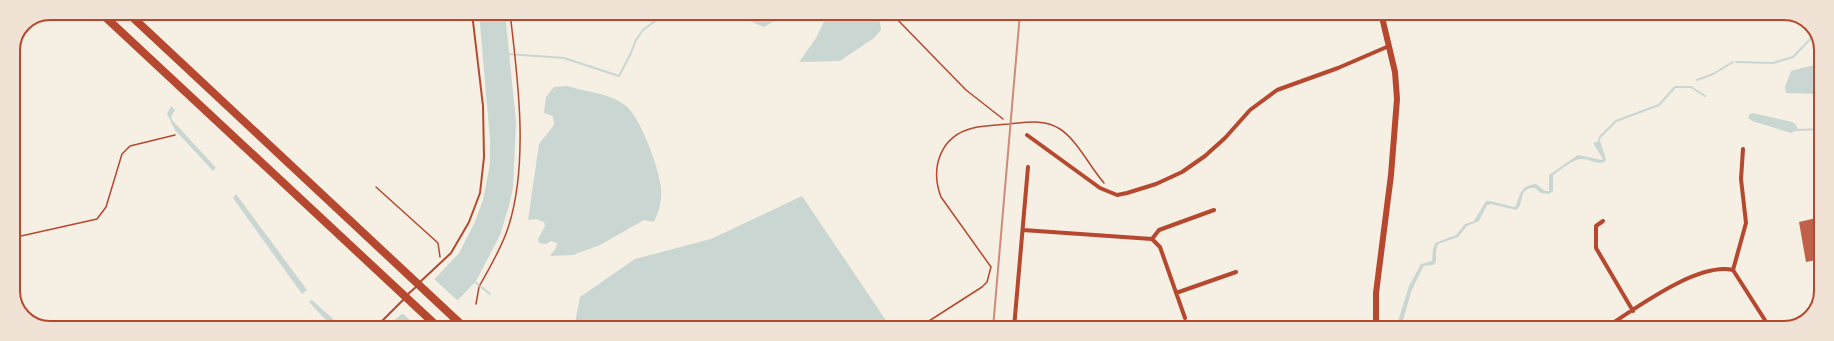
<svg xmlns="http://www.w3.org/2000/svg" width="1834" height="341" font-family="'Archivo Narrow',sans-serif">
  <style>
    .water { fill: #c9d6d2 }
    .pier { fill: #f6efe4 }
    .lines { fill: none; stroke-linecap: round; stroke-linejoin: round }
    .stream { stroke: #c9d6d2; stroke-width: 2 }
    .building { fill: #bf614a }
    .path { stroke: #b5482f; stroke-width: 1.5 }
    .service { stroke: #b5482f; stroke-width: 2 }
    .minor { stroke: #b5482f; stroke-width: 4 }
    .secondary { stroke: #b5482f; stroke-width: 6 }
    .motorway { stroke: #b5482f; stroke-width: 8 }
    .rail { stroke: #cf8b77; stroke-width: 2 }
    .rim { fill: none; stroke: #b5482f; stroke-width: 2 }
  </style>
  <rect width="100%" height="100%" fill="#f6efe4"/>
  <path class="water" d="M479,13H505L516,122L513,187L510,202L500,235L476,281L431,328H384L402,314L459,253L475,222L483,200L490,164V139Z
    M745,13H761L764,15L777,13L774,21L764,27L752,22Z
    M828,13H870L880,22L881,30L874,38L840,61L799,62L816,38Z
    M1814,65L1821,66V94L1786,93L1785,87L1791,71Z
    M567,86C586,92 609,93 625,105C640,116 660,170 661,189C662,201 659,211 654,222L644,220L600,245L573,255L550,256L556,248L557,243L551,241L546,244L539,243L538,239L545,226L544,222L536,219L528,220L539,144L554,125L553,116L544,113L546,97L554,87Z
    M171,106L175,110L171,117L172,120L216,168L213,171L175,130L167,114Z
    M1753,113L1792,122L1796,125L1798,130L1791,133L1752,121L1748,118L1750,114Z
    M1600,141L1606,159L1605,162C1597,165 1589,158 1580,159C1574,159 1559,171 1553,175V191L1549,194L1541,193L1535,188C1516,188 1526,203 1516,210L1491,204L1487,205L1479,221L1467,226L1458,237L1438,244L1436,251V262L1433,265L1424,266L1422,269L1411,292L1401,328H1396L1409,286L1421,264L1432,261L1433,249L1435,243L1456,235L1465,224L1474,221L1486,201H1490L1514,207L1516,206C1520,194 1521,185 1536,184L1545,191H1549V175L1578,155L1602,160L1603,159L1593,143Z
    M236,194L307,290L302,294L233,198Z
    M802,196L887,322L879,328H574L580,297L635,259L711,239Z
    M312,300L343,328C330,328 318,311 309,302Z"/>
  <path class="pier" d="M433,278L458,301L434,328H419L401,312Z"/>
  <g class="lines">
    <path class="stream" d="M507,54L564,58L619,76L630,55L636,40L643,30L666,13
      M1736,62L1773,63L1793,57L1815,34
      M1697,80L1713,74L1733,62
      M1796,130L1821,129
      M1598,143L1600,137L1616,121L1659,105L1675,87H1691L1705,96
      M475,282L490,294"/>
  </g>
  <path class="building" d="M1821,217V259L1806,262L1799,222Z"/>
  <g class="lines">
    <path class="path" d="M891,13L966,90L1003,119
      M376,187L438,243L440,257
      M13,230L21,236L97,219L106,207L122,154L130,146L175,135
      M480,285C490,267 502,247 508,228C529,164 518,79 510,13
      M476,304L479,287
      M918,328L982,287L987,282L991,267L941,197C930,168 940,136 973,128C984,125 998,125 1009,124C1026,122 1044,119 1060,129C1077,140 1090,167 1104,183"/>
    <path class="service" d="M420,282L451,253L469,222L480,193L484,157L483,106L472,13
      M407,295L417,286
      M375,328L404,299"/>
    <path class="minor" d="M1027,135L1100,188L1117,195L1127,193L1156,184L1182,172L1205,156L1225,138L1250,110L1277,90L1338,68L1389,46
      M1743,149L1741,179L1746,223L1733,270L1770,328
      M1603,221L1596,226V248L1633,311
      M1023,230L1152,239L1160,247L1185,318
      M1152,239L1159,230L1214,210
      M1176,293L1236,272
      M1014,328L1028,167
      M1605,328C1635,309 1697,262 1733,270"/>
    <path class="secondary" d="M1376,328V293L1391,175L1397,99L1395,72L1381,13"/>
    <path class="motorway" d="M101,13L439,328
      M128,13L465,328"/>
    <path class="rail" d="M993,328L1020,13"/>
  </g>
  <path d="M0 0H1834V341H0ZM50 20H1784A30 30 0 0 1 1814 50V291A30 30 0 0 1 1784 321H50A30 30 0 0 1 20 291V50A30 30 0 0 1 50 20Z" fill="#f1e2d6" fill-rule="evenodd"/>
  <path class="rim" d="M50 20H1784A30 30 0 0 1 1814 50V291A30 30 0 0 1 1784 321H50A30 30 0 0 1 20 291V50A30 30 0 0 1 50 20Z"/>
</svg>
